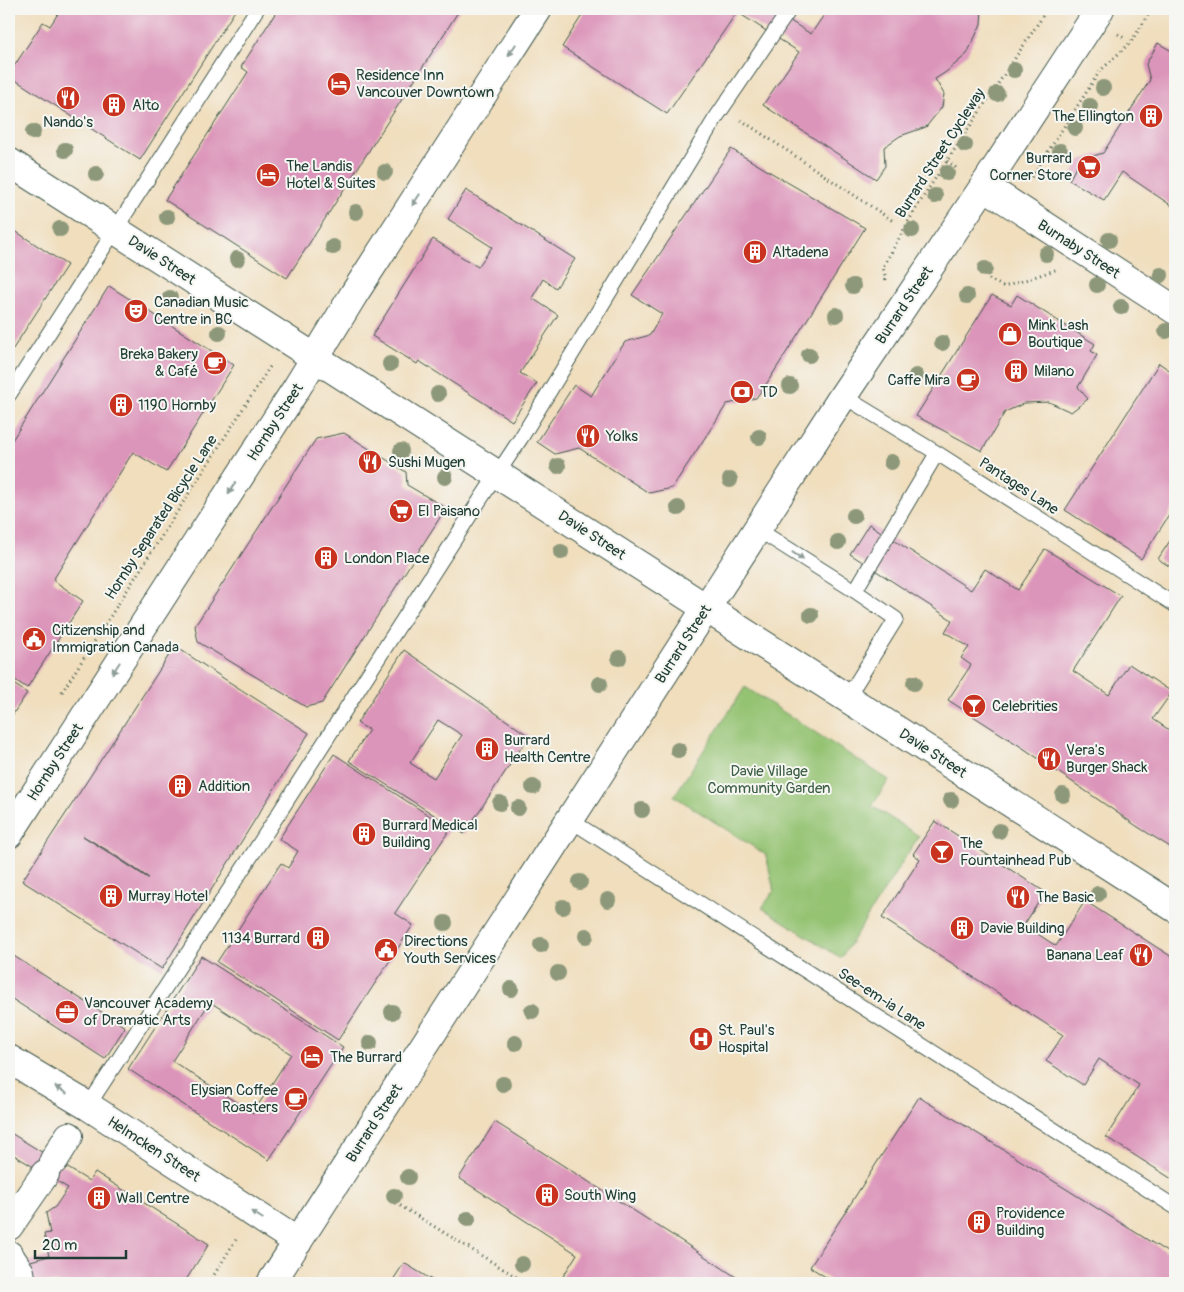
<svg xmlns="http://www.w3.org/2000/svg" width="1184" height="1292" font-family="Pangolin,sans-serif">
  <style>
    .green { fill: #94c372; stroke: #5a8053 }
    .building { fill: #dc95ba; fill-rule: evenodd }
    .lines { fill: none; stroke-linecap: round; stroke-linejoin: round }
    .lane-casing { stroke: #3e5549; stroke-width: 16 }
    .street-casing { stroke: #3e5549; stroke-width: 30 }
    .secondary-casing { stroke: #3e5549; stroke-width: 30 }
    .path { stroke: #3e5549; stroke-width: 3; stroke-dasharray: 1 4; stroke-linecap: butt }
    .lane { stroke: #fff; stroke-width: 14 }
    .street { stroke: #fff; stroke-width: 28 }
    .secondary { stroke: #fff; stroke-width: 28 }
    .tree { fill: #8d987a }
    .oneway { fill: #8f9e9a }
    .labels { text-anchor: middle; stroke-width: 4; stroke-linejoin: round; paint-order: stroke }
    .poi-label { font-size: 15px; fill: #1f3d34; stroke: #f6f6f2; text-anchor: start }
    .street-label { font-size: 15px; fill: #1f3d34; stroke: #f6f6f2 }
    .park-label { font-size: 15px; fill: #3c5e44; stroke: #f6f6f2 }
  </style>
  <rect width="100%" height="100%" fill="#f6f6f2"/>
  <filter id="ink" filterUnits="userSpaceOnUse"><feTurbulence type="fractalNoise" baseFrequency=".02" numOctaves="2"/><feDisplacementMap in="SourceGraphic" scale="10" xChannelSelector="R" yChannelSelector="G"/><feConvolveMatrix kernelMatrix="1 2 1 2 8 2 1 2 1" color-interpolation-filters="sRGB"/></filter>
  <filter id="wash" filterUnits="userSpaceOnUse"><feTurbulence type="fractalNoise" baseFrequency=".0096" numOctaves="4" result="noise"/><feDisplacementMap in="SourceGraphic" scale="20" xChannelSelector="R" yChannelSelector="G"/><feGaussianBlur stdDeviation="1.12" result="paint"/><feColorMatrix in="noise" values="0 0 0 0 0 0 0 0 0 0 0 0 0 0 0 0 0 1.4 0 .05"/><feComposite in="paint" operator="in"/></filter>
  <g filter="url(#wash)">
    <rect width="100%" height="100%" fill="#f0debd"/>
    <path class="green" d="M745,687L889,780L872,806L919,836L841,958L762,908L774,891L766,855L674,796Z"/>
    <g id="blocks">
      <path class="building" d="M61,9H236L140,160L9,76V74L43,22L50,26Z
        M278,9H460L287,278L165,200L248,72L241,67Z
        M586,9H771L811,34L828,9H982L981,24L967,54L946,72L935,79L944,94L942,107L926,127L900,136L884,147L885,166L876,179L763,105L799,52L737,12L667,114L562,47Z
        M1158,43L1175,53V208L1122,172L1104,200L1069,180L1080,160L1103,153L1150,80L1146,64Z
        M731,149L865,228L767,383L756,398L727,404L672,488L649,493L579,448L555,454L537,442L574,385L591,396L625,342L650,335L662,314L632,295Z
        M466,190L575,259L556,288L543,279L532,298L558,315L520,373L537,383L512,421L419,361L417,364L372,336L433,239L478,267L492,247L448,219Z
        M9,227L67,265L9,355Z
        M109,286L234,365L166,472L133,452L53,580L83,601L27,688L9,676V445Z
        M992,295L1011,305L1017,295L1095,344L1091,351L1097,355L1078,387L1088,399L1071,412L1049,402L1025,403L1005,412L982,451L916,416Z
        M1159,363L1175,374V506L1141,559L1065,510Z
        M344,433L406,472L407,485L446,508L322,703L306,707L198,642L195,626L316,439Z
        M869,524L971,590L985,569L1018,590L1045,549L1121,596L1073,671L1109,695L1129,664L1172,692L1153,719L1175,734V850L1138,827L1023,748L948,700L971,665L961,658L969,647L945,632L952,620L850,554Z
        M1175,533V570L1158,559Z
        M175,646L223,678L309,733L162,969L22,881ZM83,836L107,850L149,878H148Z
        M404,650L529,736L464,834L349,761L369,730L357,723ZM438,720L462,735L434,778L410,763Z
        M9,681L27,693L9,720Z
        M334,754L450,829L395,913L413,925L338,1040L217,962L281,863L288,868L298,851L279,839Z
        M935,821L1045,892L1024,925L1056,946L1085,901L1175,959V1181L1106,1137L1139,1085L1099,1059L1083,1085L1046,1061L1063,1035L882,918L920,859L913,854Z
        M9,953L125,1027L105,1059L9,997Z
        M201,956L343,1047L269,1160L128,1069ZM210,1002L291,1054L253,1113L172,1061Z
        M919,1097L1175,1257V1283H835L810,1267Z
        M495,1122L683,1242L745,1283H559L577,1254L459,1178Z
        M9,1132L89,1181L95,1172L209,1244L184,1283H28L23,1263L49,1256L44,1234L50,1233L46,1213L55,1207L68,1188L9,1152Z
        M404,1263L437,1283H391Z"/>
    </g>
  </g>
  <g filter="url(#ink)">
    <use href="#blocks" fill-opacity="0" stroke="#3e5549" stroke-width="1"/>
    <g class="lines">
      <g class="lane-casing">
        <path id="lane" d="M9,395L257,9
          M843,396L937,453L1175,605
          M757,529L855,591L896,619L847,698
          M855,591L937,453
          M570,820L1175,1207
          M88,1106L261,841L476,506L521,438L715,119L790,9"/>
      </g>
      <g class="street-casing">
        <path id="street" d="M984,186L1175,310
          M54,1160L69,1136
          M9,1226L45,1174
          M9,1255L20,1272L22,1283"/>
      </g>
      <g class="secondary-casing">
        <path id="secondary" d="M9,162L1175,908
          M9,834L296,389L354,294L538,9
          M9,1059L88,1106L298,1242
          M271,1283L843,396L984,186L1100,9"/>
      </g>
      <path class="path" d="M1118,34L1126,39
        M741,120L893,221
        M947,161L959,170
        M1027,178H1031L1100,71L1131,42L1152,9
        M989,279L1004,287L1058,269
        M886,280L883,267L912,215L931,185L1041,19L1046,9
        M62,692L271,365
        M396,1203L526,1283
        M209,1283L237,1238"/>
      <use href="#lane" class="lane"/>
      <use href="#street" class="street"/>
      <use href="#secondary" class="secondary"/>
    </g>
    <g class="tree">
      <circle cx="1014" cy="70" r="8"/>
      <circle cx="1103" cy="88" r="8"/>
      <circle cx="997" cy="94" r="8"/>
      <circle cx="1090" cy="106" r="8"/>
      <circle cx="1075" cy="128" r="8"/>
      <circle cx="33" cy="132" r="8"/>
      <circle cx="965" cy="145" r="8"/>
      <circle cx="65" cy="150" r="8"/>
      <circle cx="1060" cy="151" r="8"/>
      <circle cx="385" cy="172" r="8"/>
      <circle cx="947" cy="173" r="8"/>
      <circle cx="96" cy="174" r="8"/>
      <circle cx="935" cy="196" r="8"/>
      <circle cx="356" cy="212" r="8"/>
      <circle cx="167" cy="217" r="8"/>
      <circle cx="60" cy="229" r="8"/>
      <circle cx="912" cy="230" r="8"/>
      <circle cx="1109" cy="240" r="8"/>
      <circle cx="333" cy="247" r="8"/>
      <circle cx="1046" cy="254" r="8"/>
      <circle cx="237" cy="259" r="8"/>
      <circle cx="985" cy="269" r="8"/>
      <circle cx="1161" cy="275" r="8"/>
      <circle cx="1097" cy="285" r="8"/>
      <circle cx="853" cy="286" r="8"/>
      <circle cx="967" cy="296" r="8"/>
      <circle cx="170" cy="298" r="8"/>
      <circle cx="1121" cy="307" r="8"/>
      <circle cx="836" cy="315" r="8"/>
      <circle cx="1166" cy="331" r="8"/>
      <circle cx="219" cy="333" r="8"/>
      <circle cx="942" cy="343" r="8"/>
      <circle cx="809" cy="355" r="8"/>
      <circle cx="390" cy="364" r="8"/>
      <circle cx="916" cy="376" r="8"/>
      <circle cx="790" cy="386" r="8"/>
      <circle cx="438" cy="394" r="8"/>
      <circle cx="759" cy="437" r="8"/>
      <circle cx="401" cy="451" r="8"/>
      <circle cx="891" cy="462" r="8"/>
      <circle cx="558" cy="466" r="8"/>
      <circle cx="445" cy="477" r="8"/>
      <circle cx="730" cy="480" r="8"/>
      <circle cx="678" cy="508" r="8"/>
      <circle cx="854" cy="516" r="8"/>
      <circle cx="838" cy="542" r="8"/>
      <circle cx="561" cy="552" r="8"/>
      <circle cx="811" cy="615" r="8"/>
      <circle cx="619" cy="658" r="8"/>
      <circle cx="914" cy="683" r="8"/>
      <circle cx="600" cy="684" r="8"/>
      <circle cx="678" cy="750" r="8"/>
      <circle cx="533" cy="787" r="8"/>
      <circle cx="1063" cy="795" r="8"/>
      <circle cx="951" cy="800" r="8"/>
      <circle cx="500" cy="803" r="8"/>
      <circle cx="518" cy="808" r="8"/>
      <circle cx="642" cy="810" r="8"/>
      <circle cx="999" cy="831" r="8"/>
      <circle cx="580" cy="882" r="8"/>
      <circle cx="1098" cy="894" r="8"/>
      <circle cx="608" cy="900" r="8"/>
      <circle cx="563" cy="907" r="8"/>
      <circle cx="445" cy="923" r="8"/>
      <circle cx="586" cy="936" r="8"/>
      <circle cx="541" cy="945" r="8"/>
      <circle cx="558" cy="973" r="8"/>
      <circle cx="511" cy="989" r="8"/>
      <circle cx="532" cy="1011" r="8"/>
      <circle cx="392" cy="1012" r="8"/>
      <circle cx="370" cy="1043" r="8"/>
      <circle cx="515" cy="1043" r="8"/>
      <circle cx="503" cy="1084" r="8"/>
      <circle cx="408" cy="1177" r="8"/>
      <circle cx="394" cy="1196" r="8"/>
      <circle cx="468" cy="1219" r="8"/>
      <circle cx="522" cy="1264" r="8"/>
    </g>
    <defs><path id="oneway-solid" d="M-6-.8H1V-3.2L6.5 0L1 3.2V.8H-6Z" transform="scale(1.25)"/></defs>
    <g class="oneway">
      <use href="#oneway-solid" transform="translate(512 50) rotate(123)"/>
      <use href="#oneway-solid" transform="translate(416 200) rotate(123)"/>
      <use href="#oneway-solid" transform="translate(232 488) rotate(123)"/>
      <use href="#oneway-solid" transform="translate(798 556) rotate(33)"/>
      <use href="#oneway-solid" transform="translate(116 668) rotate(123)"/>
      <use href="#oneway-solid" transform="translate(61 1090) rotate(-149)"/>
      <use href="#oneway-solid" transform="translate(257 1215) rotate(-148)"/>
    </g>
  </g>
  <defs>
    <g id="hotel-disc" transform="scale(1.25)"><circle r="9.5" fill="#c8321e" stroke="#f6f6f2"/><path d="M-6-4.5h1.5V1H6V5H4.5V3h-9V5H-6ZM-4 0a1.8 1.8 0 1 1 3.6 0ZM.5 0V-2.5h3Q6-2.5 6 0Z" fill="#fff"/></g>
    <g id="restaurant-disc" transform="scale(1.25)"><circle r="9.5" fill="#c8321e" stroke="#f6f6f2"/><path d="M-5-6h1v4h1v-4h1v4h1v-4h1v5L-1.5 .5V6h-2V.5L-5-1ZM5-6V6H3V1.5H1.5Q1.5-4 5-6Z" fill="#fff"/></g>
    <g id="building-disc" transform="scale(1.25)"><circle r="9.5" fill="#c8321e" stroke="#f6f6f2"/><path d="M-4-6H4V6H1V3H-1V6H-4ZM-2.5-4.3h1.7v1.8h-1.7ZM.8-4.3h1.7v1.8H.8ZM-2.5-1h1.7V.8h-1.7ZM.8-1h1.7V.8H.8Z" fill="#fff"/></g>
    <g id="supermarket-disc" transform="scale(1.25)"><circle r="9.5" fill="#c8321e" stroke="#f6f6f2"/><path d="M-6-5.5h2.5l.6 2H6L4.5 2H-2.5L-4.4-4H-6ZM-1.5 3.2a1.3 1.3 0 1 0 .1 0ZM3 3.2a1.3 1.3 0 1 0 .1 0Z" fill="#fff"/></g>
    <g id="theatre-disc" transform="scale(1.25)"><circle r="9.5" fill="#c8321e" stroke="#f6f6f2"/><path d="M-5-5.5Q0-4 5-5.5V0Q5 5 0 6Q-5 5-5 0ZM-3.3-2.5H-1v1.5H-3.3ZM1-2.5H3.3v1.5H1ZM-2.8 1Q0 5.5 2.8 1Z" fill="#fff"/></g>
    <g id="shop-disc" transform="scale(1.25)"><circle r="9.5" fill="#c8321e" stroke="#f6f6f2"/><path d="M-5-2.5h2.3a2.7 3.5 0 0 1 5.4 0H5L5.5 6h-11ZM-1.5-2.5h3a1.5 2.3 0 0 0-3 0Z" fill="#fff"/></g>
    <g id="cafe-disc" transform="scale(1.25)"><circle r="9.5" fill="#c8321e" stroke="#f6f6f2"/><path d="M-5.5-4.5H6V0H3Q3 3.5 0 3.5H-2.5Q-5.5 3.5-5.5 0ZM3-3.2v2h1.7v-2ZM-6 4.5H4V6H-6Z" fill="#fff"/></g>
    <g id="bank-disc" transform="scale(1.25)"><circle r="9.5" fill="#c8321e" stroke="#f6f6f2"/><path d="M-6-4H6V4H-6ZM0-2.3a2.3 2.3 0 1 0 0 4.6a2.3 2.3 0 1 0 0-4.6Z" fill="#fff"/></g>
    <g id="civic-disc" transform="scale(1.25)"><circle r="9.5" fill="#c8321e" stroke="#f6f6f2"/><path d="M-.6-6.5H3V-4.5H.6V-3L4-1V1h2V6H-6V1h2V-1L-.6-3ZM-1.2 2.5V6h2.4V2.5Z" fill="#fff"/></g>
    <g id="bar-disc" transform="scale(1.25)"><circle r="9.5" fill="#c8321e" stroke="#f6f6f2"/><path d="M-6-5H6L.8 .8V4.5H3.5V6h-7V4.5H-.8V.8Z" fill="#fff"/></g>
    <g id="office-disc" transform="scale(1.25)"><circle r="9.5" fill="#c8321e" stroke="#f6f6f2"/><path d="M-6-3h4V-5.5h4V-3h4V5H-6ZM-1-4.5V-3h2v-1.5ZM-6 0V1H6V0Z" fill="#fff"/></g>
    <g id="hospital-disc" transform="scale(1.25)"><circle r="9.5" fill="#c8321e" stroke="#f6f6f2"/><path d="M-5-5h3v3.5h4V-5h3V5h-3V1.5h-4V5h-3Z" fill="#fff"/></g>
  </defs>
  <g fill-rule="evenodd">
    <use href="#hotel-disc" x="339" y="84"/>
    <use href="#restaurant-disc" x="68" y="98"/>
    <use href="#building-disc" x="114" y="105"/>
    <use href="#building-disc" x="1151" y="116"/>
    <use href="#supermarket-disc" x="1089" y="167"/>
    <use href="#hotel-disc" x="268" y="175"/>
    <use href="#building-disc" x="755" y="252"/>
    <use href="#theatre-disc" x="136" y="311"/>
    <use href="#shop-disc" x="1010" y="334"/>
    <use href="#cafe-disc" x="215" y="363"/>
    <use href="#building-disc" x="1016" y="371"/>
    <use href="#cafe-disc" x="968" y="380"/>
    <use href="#bank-disc" x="742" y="392"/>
    <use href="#building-disc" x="121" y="405"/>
    <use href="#restaurant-disc" x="588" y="436"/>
    <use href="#restaurant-disc" x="370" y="462"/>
    <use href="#supermarket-disc" x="401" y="511"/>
    <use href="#building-disc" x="326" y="558"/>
    <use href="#civic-disc" x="34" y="639"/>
    <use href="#bar-disc" x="974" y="706"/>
    <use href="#building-disc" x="487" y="749"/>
    <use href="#restaurant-disc" x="1049" y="759"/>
    <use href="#building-disc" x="180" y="786"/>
    <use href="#building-disc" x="364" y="834"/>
    <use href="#bar-disc" x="942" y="852"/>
    <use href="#building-disc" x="111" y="896"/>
    <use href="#restaurant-disc" x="1018" y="897"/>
    <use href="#building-disc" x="962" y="928"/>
    <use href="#building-disc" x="318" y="938"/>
    <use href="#civic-disc" x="386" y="950"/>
    <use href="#restaurant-disc" x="1141" y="955"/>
    <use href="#office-disc" x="67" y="1012"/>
    <use href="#hospital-disc" x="701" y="1039"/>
    <use href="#hotel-disc" x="312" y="1057"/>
    <use href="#cafe-disc" x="296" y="1099"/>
    <use href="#building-disc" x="547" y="1195"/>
    <use href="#building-disc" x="99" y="1198"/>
    <use href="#building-disc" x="979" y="1222"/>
  </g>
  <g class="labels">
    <g class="poi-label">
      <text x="356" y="80">Residence Inn<tspan x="356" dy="17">Vancouver Downtown</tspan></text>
      <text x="132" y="110">Alto</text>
      <text x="1134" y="121" text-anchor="end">The Ellington</text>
      <text x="68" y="127" text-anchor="middle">Nando's</text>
      <text x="1072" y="163" text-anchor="end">Burrard<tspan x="1072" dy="17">Corner Store</tspan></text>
      <text x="286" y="171">The Landis<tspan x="286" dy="17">Hotel &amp; Suites</tspan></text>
      <text x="772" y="257">Altadena</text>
      <text x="154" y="307">Canadian Music<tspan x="154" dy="17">Centre in BC</tspan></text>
      <text x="1028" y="330">Mink Lash<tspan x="1028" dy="17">Boutique</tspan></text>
      <text x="198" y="359" text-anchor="end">Breka Bakery<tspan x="198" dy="17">&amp; Café</tspan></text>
      <text x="1034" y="376">Milano</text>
      <text x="950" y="385" text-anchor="end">Caffe Mira</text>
      <text x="760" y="397">TD</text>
      <text x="138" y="410">1190 Hornby</text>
      <text x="606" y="441">Yolks</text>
      <text x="388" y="467">Sushi Mugen</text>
      <text x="418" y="516">El Paisano</text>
      <text x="344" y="563">London Place</text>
      <text x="52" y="635">Citizenship and<tspan x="52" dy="17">Immigration Canada</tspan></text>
      <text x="992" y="711">Celebrities</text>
      <text x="504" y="745">Burrard<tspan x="504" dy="17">Health Centre</tspan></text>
      <text x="1066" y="755">Vera's<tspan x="1066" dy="17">Burger Shack</tspan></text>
      <text x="198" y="791">Addition</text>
      <text x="382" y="830">Burrard Medical<tspan x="382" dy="17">Building</tspan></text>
      <text x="960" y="848">The<tspan x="960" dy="17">Fountainhead Pub</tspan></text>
      <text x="128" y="901">Murray Hotel</text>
      <text x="1036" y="902">The Basic</text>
      <text x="980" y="933">Davie Building</text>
      <text x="300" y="943" text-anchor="end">1134 Burrard</text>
      <text x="404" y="946">Directions<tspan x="404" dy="17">Youth Services</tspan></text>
      <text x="1124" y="960" text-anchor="end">Banana Leaf</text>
      <text x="84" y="1008">Vancouver Academy<tspan x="84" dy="17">of Dramatic Arts</tspan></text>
      <text x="718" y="1035">St. Paul's<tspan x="718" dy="17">Hospital</tspan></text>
      <text x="330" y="1062">The Burrard</text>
      <text x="278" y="1095" text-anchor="end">Elysian Coffee<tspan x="278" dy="17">Roasters</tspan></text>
      <text x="564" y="1200">South Wing</text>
      <text x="116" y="1203">Wall Centre</text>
      <text x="996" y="1218">Providence<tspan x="996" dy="17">Building</tspan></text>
    </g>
    <g class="street-label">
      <text transform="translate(940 153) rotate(-57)" y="5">Burrard Street Cycleway</text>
      <text transform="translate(1079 249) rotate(33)" y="5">Burnaby Street</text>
      <text transform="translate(162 260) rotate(33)" y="5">Davie Street</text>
      <text transform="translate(904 305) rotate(-56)" y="5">Burrard Street</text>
      <text transform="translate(275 422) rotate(-57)" y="5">Hornby Street</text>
      <text transform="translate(1019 486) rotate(33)" y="5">Pantages Lane</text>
      <text transform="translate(161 517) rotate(-57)" y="5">Hornby Separated Bicycle Lane</text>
      <text transform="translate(592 535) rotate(33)" y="5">Davie Street</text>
      <text transform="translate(683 644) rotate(-57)" y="5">Burrard Street</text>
      <text transform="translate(933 753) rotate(33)" y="5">Davie Street</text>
      <text transform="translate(55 762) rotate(-57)" y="5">Hornby Street</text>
      <text transform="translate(882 999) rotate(33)" y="5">See-em-ia Lane</text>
      <text transform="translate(374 1123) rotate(-57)" y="5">Burrard Street</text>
      <text transform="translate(154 1149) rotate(33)" y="5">Helmcken Street</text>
    </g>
    <g class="park-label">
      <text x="769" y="776">Davie Village<tspan x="769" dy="17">Community Garden</tspan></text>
    </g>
  </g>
  <rect width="1184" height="1292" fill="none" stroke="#f6f6f2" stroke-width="30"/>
  <path d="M35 1250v8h91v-8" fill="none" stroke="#1f3d34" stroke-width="2.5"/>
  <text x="42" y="1250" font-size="15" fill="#1f3d34" stroke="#f6f6f2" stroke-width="4" paint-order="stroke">20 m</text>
</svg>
